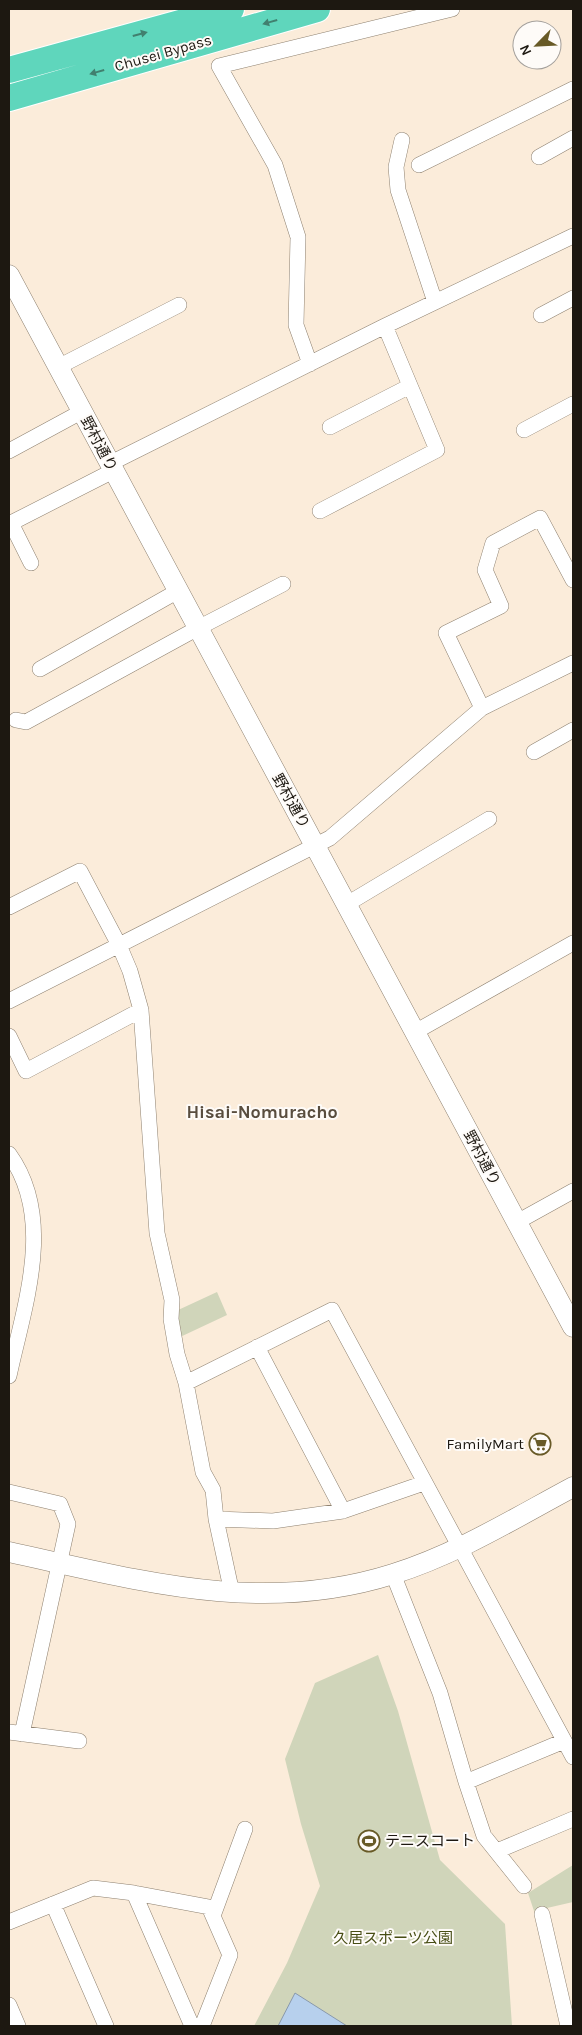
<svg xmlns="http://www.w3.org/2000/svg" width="582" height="2035" font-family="Karla,'Noto Sans JP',sans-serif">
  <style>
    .green { fill: #d0d5ba }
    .water { fill: #b7d0ed; stroke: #8999ab }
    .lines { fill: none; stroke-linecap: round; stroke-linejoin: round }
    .minor-casing { stroke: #8e8170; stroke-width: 16 }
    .tertiary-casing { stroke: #8e8170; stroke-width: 21 }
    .trunk-casing { stroke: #fff; stroke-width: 28 }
    .minor { stroke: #fff; stroke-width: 15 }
    .tertiary { stroke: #fff; stroke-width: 20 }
    .trunk { stroke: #5fd6bc; stroke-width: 26 }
    .oneway { fill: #41806f }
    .labels { text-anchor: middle; stroke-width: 4; stroke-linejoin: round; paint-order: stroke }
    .street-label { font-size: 15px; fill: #1d1811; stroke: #fefbf8 }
    .poi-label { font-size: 15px; fill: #1d1811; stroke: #fefbf8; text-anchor: end }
    .park-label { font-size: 15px; fill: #474d14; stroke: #fefbf8 }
    .quarter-label { font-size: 18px; font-weight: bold; fill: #594d3e; stroke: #fefbf8 }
  </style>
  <rect width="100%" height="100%" fill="#fbecda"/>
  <path class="green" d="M217,1292L227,1315L178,1338L176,1311Z
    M378,1655L398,1711L440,1860L505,1924L512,2026H254L287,1963L320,1886L301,1824L285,1759L315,1683Z
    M573,1865V1902L534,1911L528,1893Z"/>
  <path class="water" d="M295,1993L347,2026H278Z"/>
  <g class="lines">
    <g class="minor-casing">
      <path id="minor" d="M402,140L396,167L398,190L435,302
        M539,157L573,138
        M419,165L573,89
        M541,315L573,298
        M310,364L296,325L298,237L275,165L219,66L452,9
        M58,367L179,305
        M330,427L410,386
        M524,430L573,404
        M9,451L81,412
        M109,464L385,326L573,236
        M320,511L437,450L385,326
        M31,563L11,523L113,471
        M40,669L178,591
        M482,708L446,633L501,606L485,570L493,543L540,518L573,580
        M16,720L26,722L198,628L283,584
        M534,752L573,730
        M347,904L489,819
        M9,907L80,871L119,945L130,971L141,1010L26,1071L9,1036
        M9,1001L330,838L482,708L573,663
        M141,1010L157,1233L172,1300L171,1319L177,1354L186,1383L203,1472L213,1490L216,1519L232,1593
        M415,1032L573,943
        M9,1154C56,1219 24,1306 9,1376
        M517,1222L573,1191
        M257,1347L343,1511
        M186,1383L332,1310L573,1757
        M9,1492L60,1504L68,1524L22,1734
        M216,1519L273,1521L343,1511L424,1483
        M393,1574L440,1693L466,1782L484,1836L524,1886
        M9,1732L79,1741
        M466,1782L564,1741
        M497,1851L573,1819
        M134,1893L192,2026
        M53,1904L106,2026
        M542,1914L568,2026L573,2024
        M213,1916L245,1829
        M9,1922L93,1888L134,1893L209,1907L230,1955L202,2026
        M9,2005L18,2026"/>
    </g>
    <g class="tertiary-casing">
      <path id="tertiary" d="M9,275L573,1327
        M9,1552C138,1580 261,1616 393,1574C457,1554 515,1518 573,1487"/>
    </g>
    <g class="trunk-casing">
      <path id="trunk" d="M9,70L231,9
        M9,98L317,9"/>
    </g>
    <use href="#minor" class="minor"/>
    <use href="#tertiary" class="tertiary"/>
    <use href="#trunk" class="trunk"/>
  </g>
  <defs><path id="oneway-solid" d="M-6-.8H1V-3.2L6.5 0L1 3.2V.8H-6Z" transform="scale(1.25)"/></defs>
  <g class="oneway">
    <use href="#oneway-solid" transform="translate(270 22) rotate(164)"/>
    <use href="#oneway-solid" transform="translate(140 34) rotate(-15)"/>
    <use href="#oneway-solid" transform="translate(97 72) rotate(164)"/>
  </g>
  <defs>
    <g id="supermarket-ring" transform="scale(1.125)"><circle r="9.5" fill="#fefbf8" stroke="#685a27" stroke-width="1.5"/><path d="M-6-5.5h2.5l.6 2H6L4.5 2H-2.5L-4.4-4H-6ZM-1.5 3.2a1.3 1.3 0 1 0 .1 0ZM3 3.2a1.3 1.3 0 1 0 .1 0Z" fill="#685a27"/></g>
    <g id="stadium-ring" transform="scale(1.125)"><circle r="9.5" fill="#fefbf8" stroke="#685a27" stroke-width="1.5"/><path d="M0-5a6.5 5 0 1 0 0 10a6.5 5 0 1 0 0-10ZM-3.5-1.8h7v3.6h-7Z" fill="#685a27"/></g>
  </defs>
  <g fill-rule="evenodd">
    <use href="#supermarket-ring" x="540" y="1444"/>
    <use href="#stadium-ring" x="369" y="1841"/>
  </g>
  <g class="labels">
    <g class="street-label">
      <text transform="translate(163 53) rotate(-16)" y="5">Chusei Bypass</text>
      <text transform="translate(99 444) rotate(62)" y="5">野村通り</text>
      <text transform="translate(291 801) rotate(61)" y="5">野村通り</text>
      <text transform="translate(482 1158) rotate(62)" y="5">野村通り</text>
    </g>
    <g class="poi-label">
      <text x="524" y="1449">FamilyMart</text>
      <text x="385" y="1846" text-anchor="start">テニスコート</text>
    </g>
    <g class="park-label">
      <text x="393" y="1943">久居スポーツ公園</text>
    </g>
    <g class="quarter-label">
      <text x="262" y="1118">Hisai-Nomuracho</text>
    </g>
  </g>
  <rect width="582" height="2035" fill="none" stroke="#1d1811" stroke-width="20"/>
  <g transform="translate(537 45) rotate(246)"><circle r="24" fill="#fefbf8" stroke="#a4a09c"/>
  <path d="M0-4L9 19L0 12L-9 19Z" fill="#685a27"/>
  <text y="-8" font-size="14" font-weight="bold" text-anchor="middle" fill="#1d1811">N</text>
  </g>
</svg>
